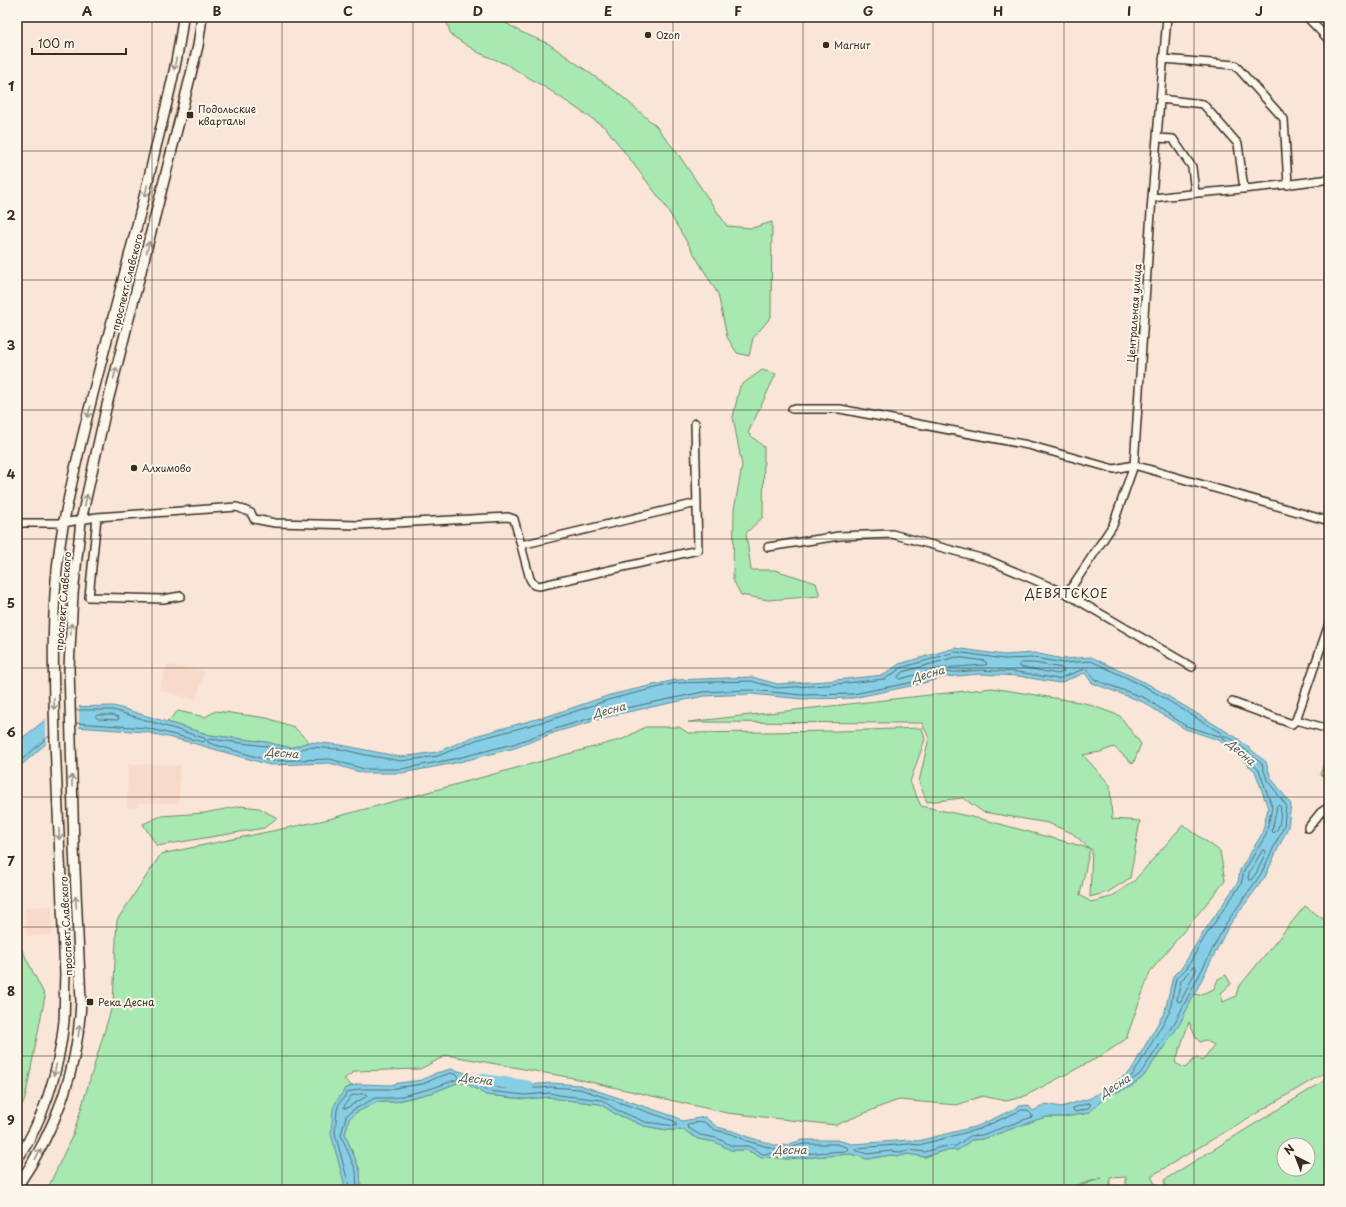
<svg xmlns="http://www.w3.org/2000/svg" width="1346" height="1207" font-family="'Playpen Sans',sans-serif">
  <style>
    .built { fill: #f8daca }
    .green { fill: #a8e9b1; stroke: #728a68; fill-rule: evenodd }
    .water { fill: #85cee5; stroke: #678c95 }
    .pier { fill: #f9e6d8 }
    .lines { fill: none; stroke-linecap: round; stroke-linejoin: round }
    .shore { stroke: #596c6e; stroke-width: 1 }
    .river { stroke: #85cee5; stroke-width: 11 }
    .minor-casing { stroke: #3b2a1e; stroke-width: 10 }
    .major-casing { stroke: #3b2a1e; stroke-width: 12 }
    .minor { stroke: #fbf7ec; stroke-width: 7 }
    .major { stroke: #fbf7ec; stroke-width: 9 }
    .oneway { stroke: #9b9085 }
    .grid { fill: none; stroke: #3b2a1e; stroke-width: 1; stroke-opacity: 0.55 }
    .poi-dot { fill: #3b2a1e; stroke: #fbf7ec; stroke-width: 1.5 }
    .labels { text-anchor: middle; stroke-width: 4; stroke-linejoin: round; paint-order: stroke }
    .poi-label { font-size: 10px; fill: #3b2a1e; stroke: #fbf7ec; text-anchor: start }
    .street-label { font-size: 10px; fill: #3b2a1e; stroke: #fbf7ec }
    .water-label { font-size: 11px; font-style: italic; fill: #515b5a; stroke: #fbf7ec }
    .quarter-label { font-size: 12px; letter-spacing: 1px; fill: #3b2a1e; stroke: #fbf7ec }
    .neatline { fill: none; stroke: #3b2a1e; stroke-width: 1.5 }
    .grid-label { font-size: 13px; text-anchor: middle; font-weight: bold; fill: #3b2a1e }
  </style>
  <rect width="100%" height="100%" fill="#f9e6d8"/>
  <filter id="ink" filterUnits="userSpaceOnUse"><feTurbulence type="fractalNoise" baseFrequency=".025" numOctaves="2"/><feDisplacementMap in="SourceGraphic" scale="8" xChannelSelector="R" yChannelSelector="G"/><feConvolveMatrix kernelMatrix="1 2 1 2 8 2 1 2 1" color-interpolation-filters="sRGB"/></filter>
  <g filter="url(#ink)">
    <path class="built" d="M167,665L205,671L196,700L159,690Z
      M128,764L180,765L179,803H137L136,808L127,807Z
      M52,906V935L26,936L25,907Z"/>
    <path class="green" d="M445,17H496L521,32L549,44L618,93L656,126L678,154L727,226L752,228L772,222L771,317L753,338L749,356L737,353L727,337L718,294L664,204L606,128L551,91L506,64L479,53L451,35Z
      M762,370L776,374L748,433L764,447L763,517L746,533L751,570H775L816,583L820,596L768,600L741,595L733,580L734,510L742,466L733,417L740,386Z
      M992,688L1085,703L1120,716L1141,744L1133,764L1114,747L1100,752L1083,755L1110,785L1112,819L1140,821L1130,878L1108,892L1090,897L1092,850L1090,848L1080,895L1091,902L1111,897L1134,881L1183,825L1220,851L1225,881L1150,972L1126,1039L1101,1056L1023,1097L1006,1101L982,1096L957,1105L899,1100L882,1106L836,1125L727,1113L573,1078L447,1055L420,1069L355,1071L344,1079L352,1086L344,1089L341,1169L346,1190H47L74,1132L113,1003L117,920L161,854L325,820L623,739L645,727H679L688,733L838,731L922,728L925,739L910,782L921,806L981,819L1089,848L1072,833L1048,823L983,812L963,798L927,802L919,782L929,738L922,723L688,722Z
      M178,711L205,717L216,711L267,718L294,727L309,742L291,748L266,742L210,735L167,722Z
      M1324,762L1329,763V777L1320,775Z
      M241,806L259,808L277,818L264,828L157,846L143,824L161,816L204,813Z
      M19,882L20,946L45,996L25,1099L17,1113V883Z
      M1305,906L1329,923V1070L1151,1176L1158,1190H1126V1177L1110,1178V1190H1068L1102,1178L1061,1190H361L360,1171L345,1134L349,1119L355,1113L377,1102H394L434,1092L457,1083H466L486,1095L525,1099L550,1097L558,1099L600,1104L614,1113L644,1126L667,1130H684L698,1139L715,1142L731,1150H747L762,1158L770,1157L787,1159L851,1154L867,1159L891,1155L900,1156L908,1154L925,1157L942,1151L958,1150L971,1140L983,1139L1039,1119L1047,1117H1064L1089,1113L1106,1096L1130,1087L1143,1077L1179,1025L1194,994L1199,995L1214,989L1218,979L1226,975L1231,984L1221,993L1223,1002L1236,996L1238,988ZM1189,1022L1196,1038L1200,1042L1205,1040L1214,1045L1202,1061L1197,1057L1185,1068L1175,1063Z
      M1329,1078V1190H1167L1164,1180ZM1284,1145H1308V1169H1284Z"/>
    <path class="water" d="M955,648L1004,655L1034,653L1063,659L1091,657L1148,684L1237,738L1266,762L1271,778L1291,804L1288,827L1265,877L1228,927L1179,1025L1143,1077L1130,1087L1106,1096L1089,1113L1064,1117H1047L1039,1119L983,1139L971,1140L958,1150L942,1151L925,1157L908,1154L900,1156L891,1155L867,1159L851,1154L787,1159L770,1157L762,1158L747,1150H731L715,1142L698,1139L684,1130H667L644,1126L614,1113L600,1104L558,1099L550,1097L525,1099L486,1095L466,1083H457L434,1092L394,1102H377L355,1113L349,1119L345,1134L360,1171L361,1190H346L331,1134L333,1109L336,1102L345,1089L352,1086L359,1084L391,1085L399,1083L422,1080L436,1073L451,1069L492,1080L500,1084H542L550,1083L580,1085L676,1117L682,1121L705,1117L717,1127L733,1131L748,1137L778,1146L786,1145L802,1140H837L852,1144L910,1140L918,1141L978,1126L1020,1106L1028,1105L1033,1111L1046,1104L1061,1107L1091,1098L1130,1072L1165,1011L1173,976L1183,966L1201,936L1238,882L1240,870L1262,834L1268,808L1255,771L1219,740L1185,729L1143,702L1092,683L1085,673L1059,683L1018,676L980,674L945,677L920,684L853,698L802,699L751,694L704,696L618,714L556,732L515,748L455,763L402,773H363L330,763L270,765L189,742L146,732L76,727L49,741L17,769V742L62,707L114,706L210,735L266,742L291,748L309,742L341,745L401,757L437,752L475,736L551,715L610,695L675,680L752,677L777,684L826,681L884,675L899,664Z"/>
    <path class="pier" d="M79,704V729H77L50,743L46,746V717L62,705Z"/>
    <g class="lines">
      <path class="shore" d="M956,652L1004,659L1034,658L1063,663L1091,661L1146,687L1221,733V735L1219,736L1186,726L1145,698L1095,680L1088,670L1084,669L1058,679L1018,672L980,670L944,673L919,681L853,694L802,695L751,690L703,692L617,710L555,729L513,744L454,759L401,769H364L330,759L270,761L209,743L207,741L210,739L266,746L291,752L309,747L340,749L366,755L401,761L438,756L476,740L553,719L611,699L676,683L751,681L777,688L827,685L885,679L901,668Z
        M956,657L985,661L987,664L985,665L943,668L900,679L898,678V676L903,672Z
        M1021,663H1034L1062,668L1064,671L1058,674L1021,667L1019,665Z
        M76,710H113L204,738L206,740L203,742L147,728L76,723
        M97,715H113L118,717L119,719L117,720L98,719L96,717Z
        M1223,736H1226L1235,741L1262,764L1267,780L1286,805L1284,826L1261,874L1225,925L1175,1022L1140,1074L1128,1083L1122,1085L1121,1082L1132,1076L1140,1063L1169,1013L1176,978L1187,968L1204,938L1241,884L1244,871L1266,835L1272,807L1259,770L1224,739Z
        M17,764L49,736
        M1278,805L1281,807C1280,816 1281,828 1274,833L1272,831L1277,806Z
        M1263,850H1265L1266,852L1257,872L1251,880H1249L1248,878L1249,873Z
        M1193,967H1196V970L1181,1001L1178,1002L1177,999L1181,981Z
        M477,1080L499,1088H542L550,1087L580,1089L674,1121L677,1124L676,1126L645,1122L615,1109L602,1100L559,1095L550,1093L525,1095L488,1091L475,1083L474,1081Z
        M360,1094H366L367,1096L347,1108H344V1106L351,1096Z
        M1089,1103L1091,1105L1087,1109L1075,1112L1073,1110L1074,1108Z
        M1022,1110H1027L1032,1115V1117L982,1135L970,1136L956,1146L941,1147L925,1152L908,1150L900,1152L891,1151L867,1154L855,1150L856,1148L910,1144L919,1145L979,1129Z
        M704,1122L715,1130L732,1134L747,1141L778,1150L787,1149L803,1144H836L847,1147L848,1149L846,1151L787,1155L771,1153L763,1154L748,1146H732L717,1138L700,1135L687,1127L688,1124Z
        M350,1190L335,1133L337,1110L339,1104L347,1093L359,1089H392L400,1087L423,1084L438,1077L451,1073L458,1075V1079L433,1088L394,1098H375L353,1110L346,1116L341,1135L356,1171L357,1190"/>
      <path class="river" d="M480,1079L528,1086"/>
      <g class="minor-casing">
        <path id="minor" d="M1307,17L1329,40
          M1163,59L1235,65L1284,119L1288,185
          M1160,99L1203,104L1238,144L1244,189
          M1157,138L1173,139L1192,167L1195,193
          M1152,198C1211,191 1270,188 1329,179
          M792,409H840L1028,445L1114,469L1134,465L1329,521
          M97,517L89,597L163,599L181,596
          M17,523H63L97,517L237,507L251,513L254,519L275,523L358,525L508,517L514,519L530,579L534,585L539,586L698,550L695,423
          M521,545L697,503
          M768,547L839,536L892,534L988,560L1067,594L1192,667
          M1067,594L1113,525L1134,465L1152,197L1167,17
          M1329,624L1296,720L1329,729
          M1232,702L1292,724L1296,720
          M1308,828L1321,812L1329,807"/>
      </g>
      <g class="major-casing">
        <path id="major" d="M17,1160C44,1119 59,1070 64,1021C65,1006 64,990 65,975C61,897 58,819 55,741C53,668 50,593 64,521C88,397 127,275 155,151C166,107 178,62 183,17
          M17,1187C56,1129 78,1071 81,1001L74,848L69,668L73,594L81,521L106,409L182,110L198,46L202,17"/>
      </g>
      <use href="#minor" class="minor"/>
      <use href="#major" class="major"/>
    </g>
    <defs><path id="oneway-shaft" d="M-6 0H5M1.5-3L5.5 0L1.5 3" fill="none" stroke-width="1.6" stroke-linecap="round" stroke-linejoin="round"/></defs>
    <g class="oneway">
      <use href="#oneway-shaft" transform="translate(175 64) rotate(102)"/>
      <use href="#oneway-shaft" transform="translate(146 191) rotate(103)"/>
      <use href="#oneway-shaft" transform="translate(148 247) rotate(-76)"/>
      <use href="#oneway-shaft" transform="translate(115 373) rotate(-76)"/>
      <use href="#oneway-shaft" transform="translate(89 412) rotate(105)"/>
      <use href="#oneway-shaft" transform="translate(86 500) rotate(-78)"/>
      <use href="#oneway-shaft" transform="translate(71 629) rotate(-87)"/>
      <use href="#oneway-shaft" transform="translate(54 704) rotate(88)"/>
      <use href="#oneway-shaft" transform="translate(72 781) rotate(-91)"/>
      <use href="#oneway-shaft" transform="translate(59 834) rotate(88)"/>
      <use href="#oneway-shaft" transform="translate(76 902) rotate(-93)"/>
      <use href="#oneway-shaft" transform="translate(79 1031) rotate(-82)"/>
      <use href="#oneway-shaft" transform="translate(55 1070) rotate(104)"/>
      <use href="#oneway-shaft" transform="translate(38 1154) rotate(-62)"/>
    </g>
  </g>
  <path class="grid" d="M152,17V1190M282,17V1190M413,17V1190M543,17V1190M673,17V1190M803,17V1190M933,17V1190M1064,17V1190M1194,17V1190M17,151H1329M17,280H1329M17,410H1329M17,539H1329M17,668H1329M17,797H1329M17,927H1329M17,1056H1329"/>
  <g class="poi-dot">
    <circle cx="648" cy="35" r="4"/>
    <circle cx="826" cy="45" r="4"/>
    <rect x="186" y="111" width="8" height="8" rx="2"/>
    <circle cx="134" cy="468" r="4"/>
    <rect x="86" y="998" width="8" height="8" rx="2"/>
  </g>
  <g class="labels">
    <g class="poi-label">
      <text x="656" y="39">Ozon</text>
      <text x="834" y="49">Магнит</text>
      <text x="198" y="113">Подольские<tspan x="198" dy="12">кварталы</tspan></text>
      <text x="142" y="472">Алхимово</text>
      <text x="98" y="1006">Река Десна</text>
    </g>
    <g class="street-label">
      <text transform="translate(127 282) rotate(-76)" y="4">проспект Славского</text>
      <text transform="translate(1134 313) rotate(-86)" y="4">Центральная улица</text>
      <text transform="translate(63 601) rotate(-85)" y="4">проспект Славского</text>
      <text transform="translate(66 926) rotate(-93)" y="4">проспект Славского</text>
    </g>
    <g class="water-label">
      <text transform="translate(928 674) rotate(-16)" y="4">Десна</text>
      <text transform="translate(609 710) rotate(-14)" y="4">Десна</text>
      <text transform="translate(1241 752) rotate(41)" y="4">Десна</text>
      <text transform="translate(282 753) rotate(5)" y="4">Десна</text>
      <text transform="translate(476 1079) rotate(8)" y="4">Десна</text>
      <text transform="translate(1115 1086) rotate(-32)" y="4">Десна</text>
      <text x="790" y="1154">Десна</text>
    </g>
    <g class="quarter-label">
      <text x="1067" y="598">ДЕВЯТСКОЕ</text>
    </g>
  </g>
  <rect width="1346" height="1207" fill="none" stroke="#fbf7ec" stroke-width="44"/>
  <g transform="translate(1296 1157) rotate(318)"><circle r="19" fill="#fbf7ec" stroke="#aea59a"/>
  <path d="M0-3L7 15L0 10L-7 15Z" fill="#3b2a1e"/>
  <text y="-6" font-size="11" font-weight="bold" text-anchor="middle" fill="#3b2a1e">N</text>
  </g>
  <path d="M32 48v6h94v-6" fill="none" stroke="#3b2a1e" stroke-width="2"/>
  <text x="38" y="48" font-size="12" fill="#3b2a1e" stroke="#fbf7ec" stroke-width="3" paint-order="stroke">100 m</text>
  <rect x="22" y="22" width="1302" height="1163" class="neatline"/>
  <g class="grid-label">
    <text x="87" y="16">A</text>
    <text x="217" y="16">B</text>
    <text x="348" y="16">C</text>
    <text x="478" y="16">D</text>
    <text x="608" y="16">E</text>
    <text x="738" y="16">F</text>
    <text x="868" y="16">G</text>
    <text x="998" y="16">H</text>
    <text x="1129" y="16">I</text>
    <text x="1259" y="16">J</text>
    <text x="11" y="91">1</text>
    <text x="11" y="220">2</text>
    <text x="11" y="350">3</text>
    <text x="11" y="479">4</text>
    <text x="11" y="608">5</text>
    <text x="11" y="737">6</text>
    <text x="11" y="866">7</text>
    <text x="11" y="996">8</text>
    <text x="11" y="1125">9</text>
  </g>
</svg>
